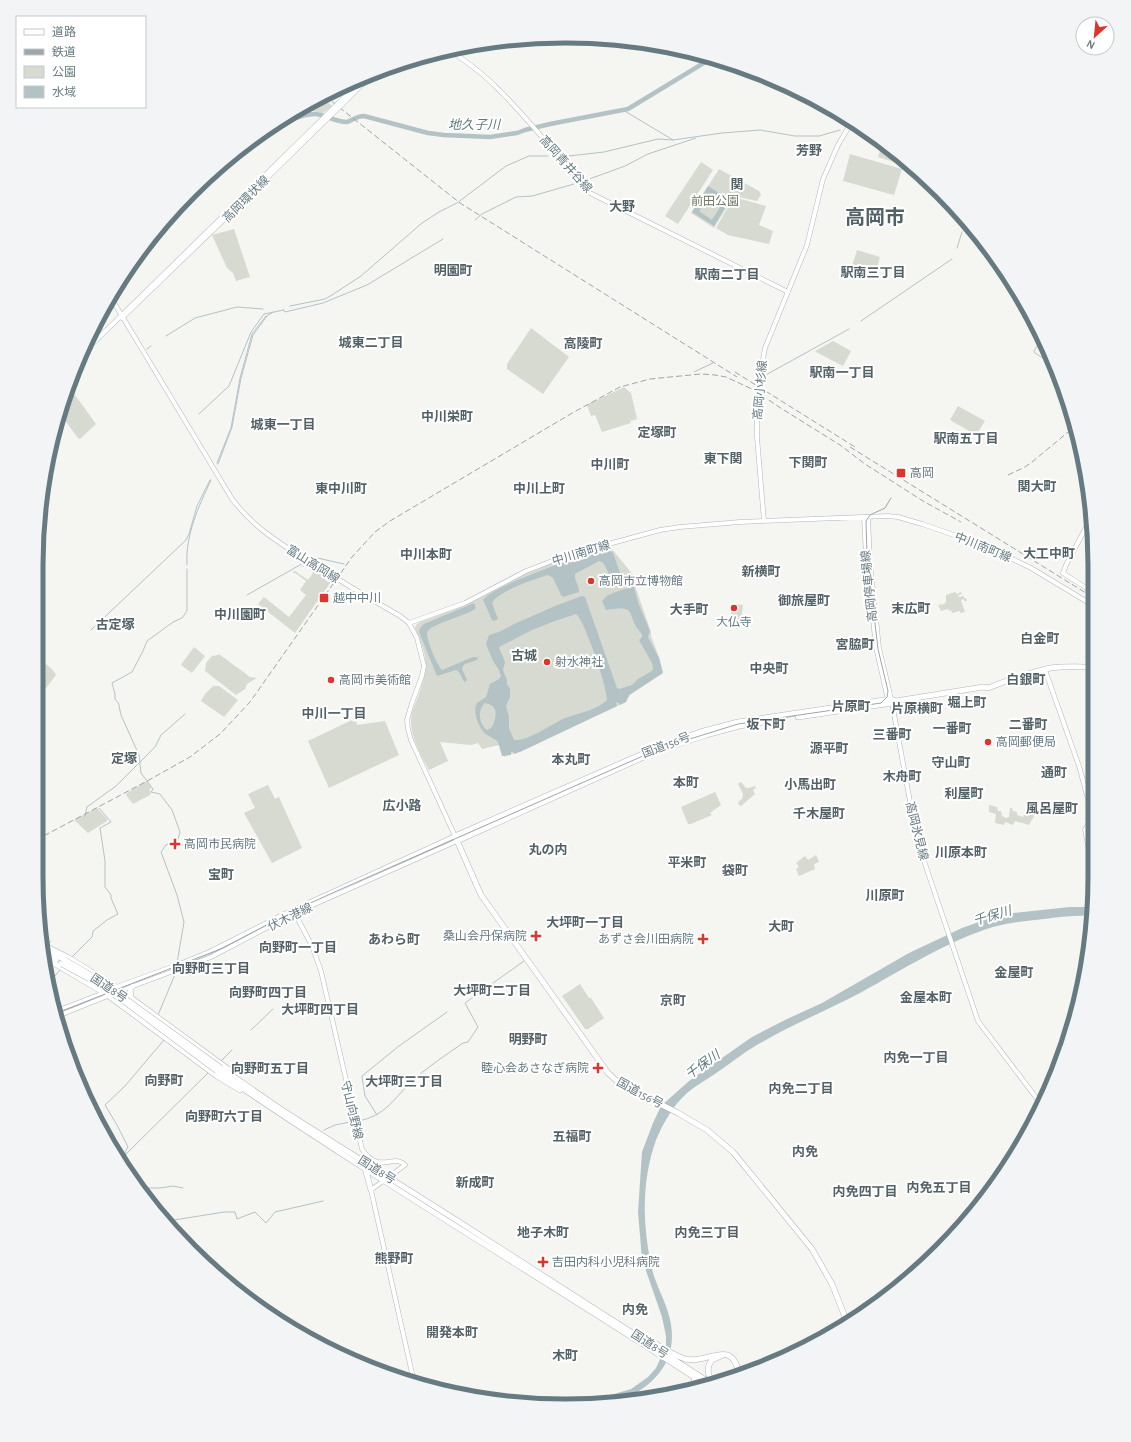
<svg xmlns="http://www.w3.org/2000/svg" width="1131" height="1442" font-family="'Alegreya Sans','Noto Sans JP',sans-serif">
  <style>
    .green { fill: #d6dad1 }
    .water { fill: #b3c3c5; fill-rule: evenodd }
    .lines { fill: none; stroke-linecap: round; stroke-linejoin: round }
    .stream { stroke: #b3c3c5; stroke-width: 1 }
    .river { stroke: #b3c3c5; stroke-width: 4.5 }
    .major-casing { stroke: #b0b6b8; stroke-width: 5 }
    .highway-casing { stroke: #b1b6b8; stroke-width: 6 }
    .major { stroke: #fff; stroke-width: 4 }
    .highway { stroke: #fff; stroke-width: 5 }
    .tram { stroke: #9ea6a9; stroke-width: 1 }
    .rail { stroke: #9ea6a9; stroke-width: 1; stroke-dasharray: 6 3; stroke-linecap: butt }
    .major-bridge-casing { stroke: #b0b6b8; stroke-width: 5; stroke-linecap: butt }
    .highway-bridge-casing { stroke: #b1b6b8; stroke-width: 6; stroke-linecap: butt }
    .major-bridge { stroke: #fff; stroke-width: 4 }
    .highway-bridge { stroke: #fff; stroke-width: 5 }
    .poi-dot { fill: #da362d; stroke: #fff; stroke-width: 1.5 }
    .labels { text-anchor: middle; stroke-width: 4; stroke-linejoin: round; paint-order: stroke }
    .street-label { font-size: 12px; fill: #667a81; stroke: #fff }
    .park-label { font-size: 12px; fill: #6c7964; stroke: #fff }
    .poi-label { font-size: 12px; fill: #667a81; stroke: #fff; text-anchor: start }
    .water-label { font-size: 13px; font-style: italic; fill: #617b7f; stroke: #fff }
    .neighbourhood-label { font-size: 13px; font-weight: bold; fill: #536267; stroke: #fff }
    .town-label { font-size: 20px; font-weight: bold; fill: #536267; stroke: #fff }
    .rim { fill: none; stroke: #667a81; stroke-width: 5 }
  </style>
  <rect width="100%" height="100%" fill="#f5f5f2"/>
  <path class="green" d="M322,98L332,106L323,113L308,110L302,106Z
    M883,142L908,164L907,166L878,157Z
    M850,154L902,169L894,195L843,181Z
    M701,162L713,170L678,224L665,216Z
    M719,169L759,191L761,195L757,201L734,196L714,228L691,213Z
    M734,197L766,206L759,225L773,231L769,244L728,235L716,228Z
    M234,229L250,277L236,281L233,273L227,268L212,235Z
    M857,250L880,257L875,276L851,269Z
    M531,328L569,357L543,394L507,369V364Z
    M833,341L851,351L843,366L816,352L815,351Z
    M624,387L631,393L637,419L631,421L629,417L631,423L602,432L595,415L591,416L587,405Z
    M75,395L96,424L80,439L78,438L60,414L63,413L65,411L63,407L62,408L64,396L66,399Z
    M958,406L985,421L976,435L950,420Z
    M611,548L634,576L633,580L651,632V636L660,660L663,673L630,695L626,702L534,745L504,757L499,745L482,749L478,743L471,745L440,742L448,761L429,770C421,755 411,738 411,721C411,713 415,704 418,697C429,665 428,659 415,628L416,625L420,622C435,617 449,611 463,605C474,600 485,593 495,588C527,572 576,551 611,548Z
    M306,563L333,579L295,633L258,604L264,597L289,617L306,595L300,590L306,581L295,573H293V572L295,571L308,580L313,573L308,568L301,566Z
    M955,592L957,594L961,592L962,594L958,595L959,597L964,596V598H966L967,601H964V599L961,600L965,612L960,613V611L952,613L951,610L949,611L948,609L941,611L938,605L944,604L946,602V595Z
    M731,604L743,605L740,629H736V620H733V615H731Z
    M194,647L205,656L192,673L181,665Z
    M219,654L250,677L257,678L247,684L245,689L236,695L205,671L206,663L212,656L218,655Z
    M37,660C45,663 52,667 56,675L46,688L37,694Z
    M213,686H219L238,700L224,717L201,701L205,694Z
    M352,720L353,722L356,721L357,725L385,721L399,755L329,788L308,741Z
    M147,781L151,788L149,790L151,793L150,795L133,804L126,795L127,793Z
    M741,782L746,788H749L755,786L756,788L753,790L755,794L741,806L738,804L739,801L742,799L743,794L738,784Z
    M268,785L275,799L279,797L302,848L272,863L244,813L255,808L248,794Z
    M715,792L721,805L710,813L712,815L691,824H688L681,807Z
    M989,805L997,807L998,811H1001L1002,816L1006,818L1009,817L1010,808H1012L1013,811L1017,812V815L1023,817L1024,815L1028,816L1029,813H1032V809L1033,808L1034,816L1029,825L1015,821L1013,825L1005,822L1004,825L995,823L996,814L989,812Z
    M97,808L107,819V821L88,833L74,820Z
    M816,855L819,862L814,864L815,869L799,876L796,869L799,867L796,863L805,856L808,860Z
    M580,984L589,998H591L604,1018L588,1029H585L562,996Z"/>
  <path class="water" d="M708,186L719,193L717,196L728,203L714,226L692,212ZM709,196L722,204L712,220L699,211Z
    M610,551L613,553L623,581L614,584L604,564L602,562L599,561L575,574C574,580 579,585 579,592L563,597L561,595L553,578L548,575C535,579 498,591 492,603L498,619L494,621L492,620L483,600C492,586 579,556 598,552C602,551 607,551 610,551Z
    M632,587H634L639,605L650,631L648,637L659,658L663,673L629,695L626,702L620,705L618,702L616,703L617,706L520,752L514,754L513,752H511V755L502,756L498,742C495,739 491,737 487,735C479,729 472,713 477,703L486,697L490,684L499,679L501,676L499,670L493,661L486,644L489,635L499,632L514,624L555,606L582,596L585,597L617,688L619,689L632,685L638,679L650,672L653,669L652,663L639,640L642,637V634C624,616 641,604 606,610L602,601C607,593 622,590 632,587ZM576,614C584,619 608,689 607,700C595,712 574,713 559,721C547,727 528,741 514,740L509,728V717L506,706L510,697V689L507,684V680L503,670L505,662L499,648L501,646L532,630L555,621ZM485,703C495,705 497,710 495,719C493,725 493,728 487,730C479,724 477,710 485,703Z
    M474,603L476,608L475,609C465,616 431,624 427,632C427,642 436,663 442,670L473,657H478L477,660L465,664L463,666L462,669L467,680L465,682C461,679 462,673 456,670L437,676L419,632L420,628L424,624Z
    M1070,907H1092L1091,916C1075,915 1060,917 1044,919C1027,921 1010,922 993,927C947,941 902,970 860,993C828,1010 795,1023 764,1041C748,1049 734,1061 719,1071C708,1079 696,1085 686,1094C673,1106 663,1123 656,1140C642,1179 642,1223 651,1264C654,1281 663,1296 668,1312C680,1350 664,1379 630,1396L631,1397L566,1406L556,1405L570,1397H604L631,1389L648,1377L656,1368L666,1346V1336L662,1317L642,1259L638,1212L642,1152L653,1123L661,1106L689,1081L752,1037L785,1020L822,1003L909,953L962,928L996,916L1014,913Z"/>
  <g class="lines">
    <path class="stream" d="M623,110L673,140L722,133L760,130L795,136H819L840,130
      M852,129L859,127
      M569,156L604,152L658,139L673,140
      M584,181L625,166L648,154L696,138
      M475,220L482,214L516,197L532,196L574,184
      M957,248L962,232
      M290,306L325,299L332,295L361,276L422,223L439,212L457,203L506,166L529,156H548
      M283,310L285,312L323,303L367,285L443,239
      M861,321L952,259
      M166,336L195,318L237,307L263,309
      M1042,339L1034,351L1035,353L1053,365
      M147,349L151,346
      M694,372L713,363
      M762,377L849,329
      M755,380L759,378
      M199,414L229,386L251,332L264,314L284,310
      M217,463L231,428L240,378L252,334L266,316
      M218,464L232,427L241,378L253,335L267,316L273,312
      M310,559L313,557L344,564
      M187,565C185,535 199,506 211,480
      M247,595L307,561
      M91,630L186,540L189,534L197,506L210,480
      M85,816L87,807L116,786L155,747L161,735L185,714
      M49,943L51,941
      M72,957L92,937L93,931L107,920L118,914L111,898V895L105,887V861L100,828L111,822L99,808
      M177,963L184,922L177,895L161,852L166,845L178,839L180,832L172,810L160,794L151,792L153,789L141,773L139,755L121,715L119,706V704L115,699V694L112,683L132,672L143,651L147,641L173,622L182,618L187,611V569
      M50,982L60,970
      M158,1015L176,972
      M251,1030L273,1009
      M221,1061L232,1050
      M377,1115L365,1096L362,1076L399,1046L447,1012
      M358,1121C386,1116 394,1098 413,1080C429,1066 446,1055 463,1043L468,1042L478,1027L465,1003L524,961
      M324,1130L335,1125L355,1121
      M126,1154L125,1152L128,1147L117,1125L105,1105L125,1086L164,1040
      M121,1159L208,1073
      M143,1188H160L173,1186L183,1188
      M168,1221L224,1212H235L237,1219L255,1212L266,1223L275,1212L323,1201"/>
    <path class="river" d="M273,127C285,122 304,113 316,114C326,115 336,122 347,122C352,121 356,116 364,116L428,133L444,135L490,137L517,133L525,130L550,124L628,109L712,58"/>
    <g class="major-casing">
      <path id="major" d="M451,51C468,63 485,75 499,90C529,119 555,153 582,185L590,193L788,292
        M110,296L232,499C253,526 272,538 300,556
        M122,318L265,180
        M84,352L262,178
        M760,376L765,348L807,245L823,179L838,145L851,123
        M757,421V437L764,521
        M864,517L866,556L876,647L888,700
        M868,517L870,562L879,648L892,703L917,840L978,1021L1041,1104
        M1091,518L1066,565L1063,573L1094,593
        M1089,603L1094,595
        M409,623L465,603L526,571L552,561L594,548L660,530L680,527L740,522L888,516L898,517L922,524L983,545L1031,568L1094,606
        M1045,670L1079,766L1088,799L1092,815L1091,819L1085,830L1095,880
        M293,910L312,946L321,971L362,1149C379,1175 394,1153 405,1165L371,1190L414,1382
        M114,988L177,965L209,952L284,914L455,836L411,740L408,729L407,720L412,703L422,676L424,666L417,638L409,623L400,616L354,589
        M120,991L211,957L295,913L457,841
        M54,1012L106,992
        M55,1017L110,995"/>
    </g>
    <g class="highway-casing">
      <path id="highway" d="M798,717L892,703L896,701L983,687L988,688C1008,680 1029,673 1050,668C1065,666 1080,667 1094,667
        M457,841L657,751L706,735L739,726L763,722
        M45,946L69,958L116,987L228,1069
        M50,952L65,960
        M46,955L56,960
        M47,959L106,994L217,1076L240,1090
        M131,997L130,989L133,986
        M221,1068L282,1110L453,1218L712,1384
        M217,1071C378,1181 545,1280 708,1386
        M365,1168L371,1190
        M847,1322L832,1284L812,1249L733,1152L707,1130L678,1113L619,1083L608,1073L481,895L455,836L656,748L700,732L738,722L891,699L896,701
        M649,1340C660,1346 673,1355 685,1359C707,1365 731,1337 739,1373
        M694,1381L702,1388
        M715,1383C707,1377 706,1367 712,1360L721,1356"/>
    </g>
    <use href="#major" class="major"/>
    <use href="#highway" class="highway"/>
    <path class="tram" d="M54,1014L223,948L293,911L339,890L661,748L738,724L881,703L887,697L888,691L878,649L867,555L866,521L870,515L885,508L891,498"/>
    <path class="rail" d="M325,96L460,203L737,377
      M735,372L855,447
      M850,447L1094,598
      M1008,475L1025,467L1032,462L1073,428
      M36,840L149,780L190,757L220,734L250,702L352,557L375,532L390,521L574,412L620,387L650,379L701,374L715,375L726,377L754,390L779,407L840,445L865,464L923,501L961,522"/>
    <g class="major-bridge-casing">
      <path id="major-bridge" d="M262,178L364,78
        M265,180L373,74
        M757,421L760,376
        M300,556L354,589"/>
    </g>
    <g class="highway-bridge-casing">
      <path id="highway-bridge" d="M65,960L101,981L221,1068
        M62,964L97,983L125,1002L217,1071"/>
    </g>
    <use href="#major-bridge" class="major-bridge"/>
    <use href="#highway-bridge" class="highway-bridge"/>
  </g>
  <g class="poi-dot">
    <rect x="896" y="468" width="10" height="10" rx="2"/>
    <circle cx="591" cy="581" r="4"/>
    <rect x="319" y="593" width="10" height="10" rx="2"/>
    <circle cx="734" cy="608" r="4"/>
    <circle cx="547" cy="662" r="4"/>
    <circle cx="331" cy="680" r="4"/>
    <circle cx="988" cy="742" r="4"/>
    <path d="M173 838h4v4h4v4h-4v4h-4v-4h-4v-4h4z"/>
    <path d="M534 930h4v4h4v4h-4v4h-4v-4h-4v-4h4z"/>
    <path d="M701 933h4v4h4v4h-4v4h-4v-4h-4v-4h4z"/>
    <path d="M596 1062h4v4h4v4h-4v4h-4v-4h-4v-4h4z"/>
    <path d="M541 1256h4v4h4v4h-4v4h-4v-4h-4v-4h4z"/>
  </g>
  <g class="labels">
    <g class="street-label">
      <text transform="translate(566 164) rotate(48)" y="4">高岡青井谷線</text>
      <text transform="translate(246 199) rotate(-45)" y="4">高岡環状線</text>
      <text transform="translate(760 390) rotate(-85)" y="4">高岡小杉線</text>
      <text transform="translate(983 547) rotate(22)" y="4">中川南町線</text>
      <text transform="translate(581 553) rotate(-17)" y="4">中川南町線</text>
      <text transform="translate(313 564) rotate(32)" y="4">富山高岡線</text>
      <text transform="translate(869 586) rotate(-96)" y="4">高岡停車場線</text>
      <text transform="translate(666 745) rotate(-21)" y="4">国道156号</text>
      <text transform="translate(917 831) rotate(76)" y="4">高岡氷見線</text>
      <text transform="translate(290 917) rotate(-26)" y="4">伏木港線</text>
      <text transform="translate(109 988) rotate(34)" y="4">国道8号</text>
      <text transform="translate(640 1093) rotate(28)" y="4">国道156号</text>
      <text transform="translate(352 1110) rotate(77)" y="4">守山向野線</text>
      <text transform="translate(377 1170) rotate(32)" y="4">国道8号</text>
      <text transform="translate(650 1344) rotate(33)" y="4">国道8号</text>
    </g>
    <g class="park-label">
      <text x="715" y="205">前田公園</text>
    </g>
    <g class="poi-label">
      <text x="910" y="477">高岡</text>
      <text x="599" y="585">高岡市立博物館</text>
      <text x="333" y="602">越中中川</text>
      <text x="734" y="626" text-anchor="middle">大仏寺</text>
      <text x="555" y="666">射水神社</text>
      <text x="339" y="684">高岡市美術館</text>
      <text x="996" y="746">高岡郵便局</text>
      <text x="184" y="848">高岡市民病院</text>
      <text x="527" y="940" text-anchor="end">桑山会丹保病院</text>
      <text x="694" y="943" text-anchor="end">あずさ会川田病院</text>
      <text x="589" y="1072" text-anchor="end">睦心会あさなぎ病院</text>
      <text x="552" y="1266">吉田内科小児科病院</text>
    </g>
    <g class="water-label">
      <text x="474" y="129">地久子川</text>
      <text transform="translate(992 915) rotate(-17)" y="5">千保川</text>
      <text transform="translate(702 1064) rotate(-36)" y="5">千保川</text>
    </g>
    <g class="neighbourhood-label">
      <text x="809" y="155">芳野</text>
      <text x="737" y="189">関</text>
      <text x="622" y="211">大野</text>
      <text x="453" y="275">明園町</text>
      <text x="873" y="277">駅南三丁目</text>
      <text x="727" y="279">駅南二丁目</text>
      <text x="371" y="347">城東二丁目</text>
      <text x="583" y="348">高陵町</text>
      <text x="842" y="377">駅南一丁目</text>
      <text x="447" y="421">中川栄町</text>
      <text x="283" y="429">城東一丁目</text>
      <text x="657" y="437">定塚町</text>
      <text x="966" y="443">駅南五丁目</text>
      <text x="723" y="463">東下関</text>
      <text x="808" y="467">下関町</text>
      <text x="610" y="469">中川町</text>
      <text x="1037" y="491">関大町</text>
      <text x="341" y="493">東中川町</text>
      <text x="539" y="493">中川上町</text>
      <text x="1049" y="558">大工中町</text>
      <text x="426" y="559">中川本町</text>
      <text x="761" y="576">新横町</text>
      <text x="804" y="605">御旅屋町</text>
      <text x="911" y="613">末広町</text>
      <text x="689" y="614">大手町</text>
      <text x="240" y="619">中川園町</text>
      <text x="115" y="629">古定塚</text>
      <text x="1040" y="643">白金町</text>
      <text x="855" y="649">宮脇町</text>
      <text x="524" y="660">古城</text>
      <text x="769" y="673">中央町</text>
      <text x="1026" y="684">白銀町</text>
      <text x="967" y="707">堀上町</text>
      <text x="851" y="711">片原町</text>
      <text x="917" y="713">片原横町</text>
      <text x="334" y="718">中川一丁目</text>
      <text x="766" y="729">坂下町</text>
      <text x="1028" y="729">二番町</text>
      <text x="952" y="733">一番町</text>
      <text x="892" y="739">三番町</text>
      <text x="829" y="753">源平町</text>
      <text x="124" y="763">定塚</text>
      <text x="571" y="764">本丸町</text>
      <text x="951" y="767">守山町</text>
      <text x="1054" y="777">通町</text>
      <text x="902" y="781">木舟町</text>
      <text x="686" y="787">本町</text>
      <text x="810" y="789">小馬出町</text>
      <text x="964" y="798">利屋町</text>
      <text x="402" y="810">広小路</text>
      <text x="1052" y="813">風呂屋町</text>
      <text x="819" y="818">千木屋町</text>
      <text x="548" y="854">丸の内</text>
      <text x="961" y="857">川原本町</text>
      <text x="687" y="867">平米町</text>
      <text x="735" y="875">袋町</text>
      <text x="221" y="879">宝町</text>
      <text x="885" y="900">川原町</text>
      <text x="585" y="927">大坪町一丁目</text>
      <text x="781" y="931">大町</text>
      <text x="394" y="944">あわら町</text>
      <text x="298" y="952">向野町一丁目</text>
      <text x="211" y="973">向野町三丁目</text>
      <text x="1014" y="977">金屋町</text>
      <text x="492" y="995">大坪町二丁目</text>
      <text x="268" y="997">向野町四丁目</text>
      <text x="926" y="1002">金屋本町</text>
      <text x="673" y="1005">京町</text>
      <text x="320" y="1014">大坪町四丁目</text>
      <text x="528" y="1044">明野町</text>
      <text x="916" y="1062">内免一丁目</text>
      <text x="270" y="1073">向野町五丁目</text>
      <text x="164" y="1085">向野町</text>
      <text x="404" y="1086">大坪町三丁目</text>
      <text x="801" y="1093">内免二丁目</text>
      <text x="224" y="1121">向野町六丁目</text>
      <text x="572" y="1141">五福町</text>
      <text x="805" y="1156">内免</text>
      <text x="475" y="1187">新成町</text>
      <text x="939" y="1192">内免五丁目</text>
      <text x="865" y="1196">内免四丁目</text>
      <text x="543" y="1237">地子木町</text>
      <text x="707" y="1237">内免三丁目</text>
      <text x="394" y="1263">熊野町</text>
      <text x="635" y="1314">内免</text>
      <text x="452" y="1337">開発本町</text>
      <text x="565" y="1360">木町</text>
    </g>
    <g class="town-label">
      <text x="875" y="224">高岡市</text>
    </g>
  </g>
  <path d="M0 0H1131V1442H0ZM565 43H566A522 522 0 0 1 1088 565V877A522 522 0 0 1 566 1399H565A522 522 0 0 1 43 877V565A522 522 0 0 1 565 43Z" fill="#f3f4f5" fill-rule="evenodd"/>
  <path class="rim" d="M565 43H566A522 522 0 0 1 1088 565V877A522 522 0 0 1 566 1399H565A522 522 0 0 1 43 877V565A522 522 0 0 1 565 43Z"/>
  <rect x="16" y="16" width="130" height="92" fill="#ffffff" stroke="#c2cacd"/>
  <rect x="24" y="29" width="20" height="6" fill="#ffffff" stroke="#c2cacd"/>
  <text x="52" y="36" font-size="12" fill="#667a81">道路</text>
  <rect x="24" y="49" width="20" height="6" fill="#9ea6a9" stroke="#c2cacd"/>
  <text x="52" y="56" font-size="12" fill="#667a81">鉄道</text>
  <rect x="24" y="66" width="20" height="12" fill="#d6dad1" stroke="#c2cacd"/>
  <text x="52" y="76" font-size="12" fill="#667a81">公園</text>
  <rect x="24" y="86" width="20" height="12" fill="#b3c3c5" stroke="#c2cacd"/>
  <text x="52" y="96" font-size="12" fill="#667a81">水域</text>
  <g transform="translate(1095 36) rotate(207)"><circle r="19" fill="#ffffff" stroke="#c2cacd"/>
  <path d="M0-3L7 15L0 10L-7 15Z" fill="#da362d"/>
  <text y="-6" font-size="11" font-weight="bold" text-anchor="middle" fill="#667a81">N</text>
  </g>
</svg>
